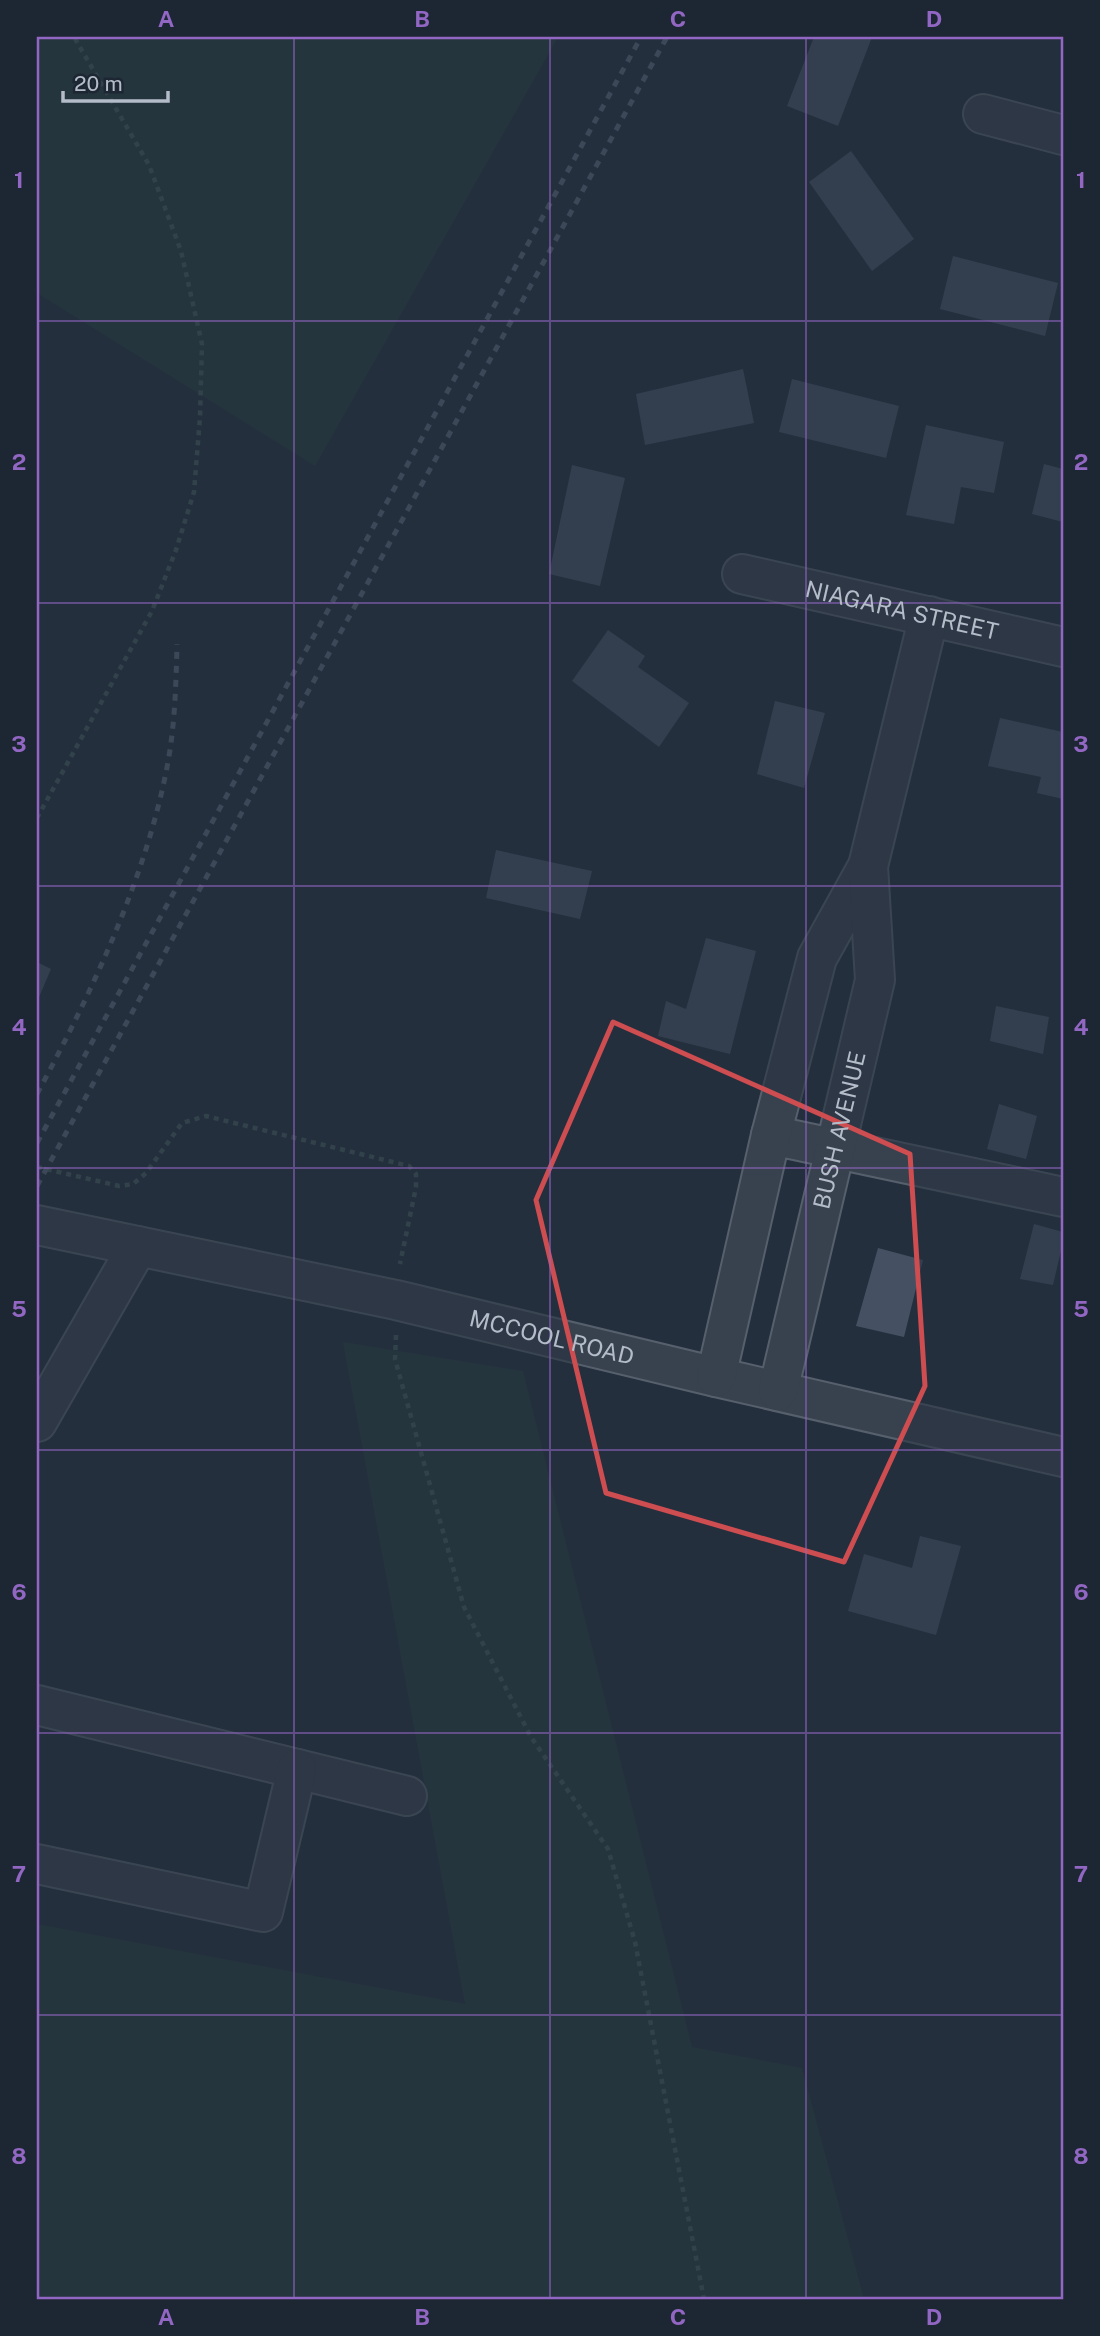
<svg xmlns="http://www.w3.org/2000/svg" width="1100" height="2336" font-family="'Public Sans',sans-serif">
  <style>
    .green { fill: #263c3f }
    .building { fill: #455162 }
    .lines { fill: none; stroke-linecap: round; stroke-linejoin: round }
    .minor-casing { stroke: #565f6c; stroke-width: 42 }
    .path { stroke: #44595c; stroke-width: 4.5; stroke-dasharray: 5 5; stroke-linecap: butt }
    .minor { stroke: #38414e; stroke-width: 38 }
    .rail { stroke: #5a6575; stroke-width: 5; stroke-dasharray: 7 7; stroke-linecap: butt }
    .marked { fill: none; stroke: #ce4d50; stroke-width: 5; stroke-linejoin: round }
    .grid { fill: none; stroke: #9266c3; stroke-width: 2; stroke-opacity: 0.55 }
    .labels { text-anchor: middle; stroke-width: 6; stroke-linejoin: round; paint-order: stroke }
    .street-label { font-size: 23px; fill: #b4bcc9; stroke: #1d2633 }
    .neatline { fill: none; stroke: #9266c3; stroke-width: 2.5 }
    .grid-label { font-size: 23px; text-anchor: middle; font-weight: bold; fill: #9266c3 }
  </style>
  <rect width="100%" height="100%" fill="#242f3e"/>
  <path class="green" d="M37,37H558L315,466L37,293Z
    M343,1342L523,1371L692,2047L802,2068L864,2299H37V1924L465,2004Z"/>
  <path class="building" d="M814,37H872L838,126L787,106Z
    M851,151L914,239L872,271L809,182Z
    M953,256L1058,283L1045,336L940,309Z
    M743,369L754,423L645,445L636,394Z
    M792,379L899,406L886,458L779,432Z
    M926,425L1004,442L994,493L961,487L954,524L906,515Z
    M1044,464L1063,469V522L1032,514Z
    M572,465L625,478L600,586L549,574Z
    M608,630L645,656L638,667L689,703L659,747L572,681Z
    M775,701L825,713L804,788L757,774Z
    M1000,718L1063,732V799L1037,793L1041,777L988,766Z
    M496,850L592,871L580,919L486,898Z
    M706,938L756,951L730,1054L658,1036L666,1001L686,1009Z
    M37,962L51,969L37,1002Z
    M996,1006L1049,1017L1043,1054L990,1041Z
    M999,1104L1037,1116L1026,1159L987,1149Z
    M1034,1224L1063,1232V1242L1053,1285L1020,1279Z
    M878,1248L923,1260L904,1337L856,1326Z
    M920,1536L961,1546L936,1635L848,1611L864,1554L912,1568Z"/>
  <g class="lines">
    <g class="minor-casing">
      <g id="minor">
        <path d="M983,114L1063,135"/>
        <path id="s1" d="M742,574L1063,647"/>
        <path d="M771,1135L1063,1197"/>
        <path id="s2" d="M37,1225L396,1300L716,1377L1063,1457"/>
        <path d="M716,1377L771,1135L817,958L868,866L929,616"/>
        <path id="s3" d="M778,1391L875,980L868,866"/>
        <path d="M37,1422L138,1246"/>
        <path d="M37,1705L407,1796"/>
        <path d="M37,1864L263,1912L297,1769"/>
      </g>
    </g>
    <path class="path" d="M37,818L152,611L176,550L194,492L200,417L202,344L181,251L149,165L74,37
      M37,1167L119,1186L133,1184L146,1173L182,1123L206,1116L409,1166L416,1174V1187L400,1264
      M396,1335L395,1359L464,1607L531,1737L608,1849L635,1942L704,2299"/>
    <use href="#minor" class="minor"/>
    <path class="rail" d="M37,1094C92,992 147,876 168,762C175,723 176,684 177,644
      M37,1143L641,37
      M37,1186L667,37"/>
  </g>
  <path d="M0 0H1100V2336H0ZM613,1022L910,1154L925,1386L844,1562L606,1493L536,1200Z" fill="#242f3e" fill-opacity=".55" fill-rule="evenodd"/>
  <path class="marked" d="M613,1022L910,1154L925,1386L844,1562L606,1493L536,1200Z"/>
  <path class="grid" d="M294,37V2299M550,37V2299M806,37V2299M37,321H1063M37,603H1063M37,886H1063M37,1168H1063M37,1450H1063M37,1733H1063M37,2015H1063"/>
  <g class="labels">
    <g class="street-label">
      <text dy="8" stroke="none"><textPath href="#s1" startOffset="164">NIAGARA STREET</textPath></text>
      <text dy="8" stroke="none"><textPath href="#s3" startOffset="268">BUSH AVENUE</textPath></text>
      <text dy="8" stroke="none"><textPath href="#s2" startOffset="527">MCCOOL ROAD</textPath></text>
    </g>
  </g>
  <rect width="1100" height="2336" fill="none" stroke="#1d2633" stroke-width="77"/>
  <path d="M63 91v10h105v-10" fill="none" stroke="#b4bcc9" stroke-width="3.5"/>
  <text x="74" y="91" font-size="21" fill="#b4bcc9" stroke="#1d2633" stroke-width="5" paint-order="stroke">20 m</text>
  <rect x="38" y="38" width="1024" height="2260" class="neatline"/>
  <g class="grid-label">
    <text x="166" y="27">A</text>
    <text x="422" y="27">B</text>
    <text x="678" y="27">C</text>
    <text x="934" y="27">D</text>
    <text x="19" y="188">1</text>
    <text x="1081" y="188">1</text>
    <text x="19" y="470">2</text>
    <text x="1081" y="470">2</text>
    <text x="19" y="752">3</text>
    <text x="1081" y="752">3</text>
    <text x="19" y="1035">4</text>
    <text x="1081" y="1035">4</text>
    <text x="19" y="1317">5</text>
    <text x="1081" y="1317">5</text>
    <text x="19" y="1600">6</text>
    <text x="1081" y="1600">6</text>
    <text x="19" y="1882">7</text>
    <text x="1081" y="1882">7</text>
    <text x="19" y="2164">8</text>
    <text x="1081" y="2164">8</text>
    <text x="166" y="2325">A</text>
    <text x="422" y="2325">B</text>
    <text x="678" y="2325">C</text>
    <text x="934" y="2325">D</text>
  </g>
</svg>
